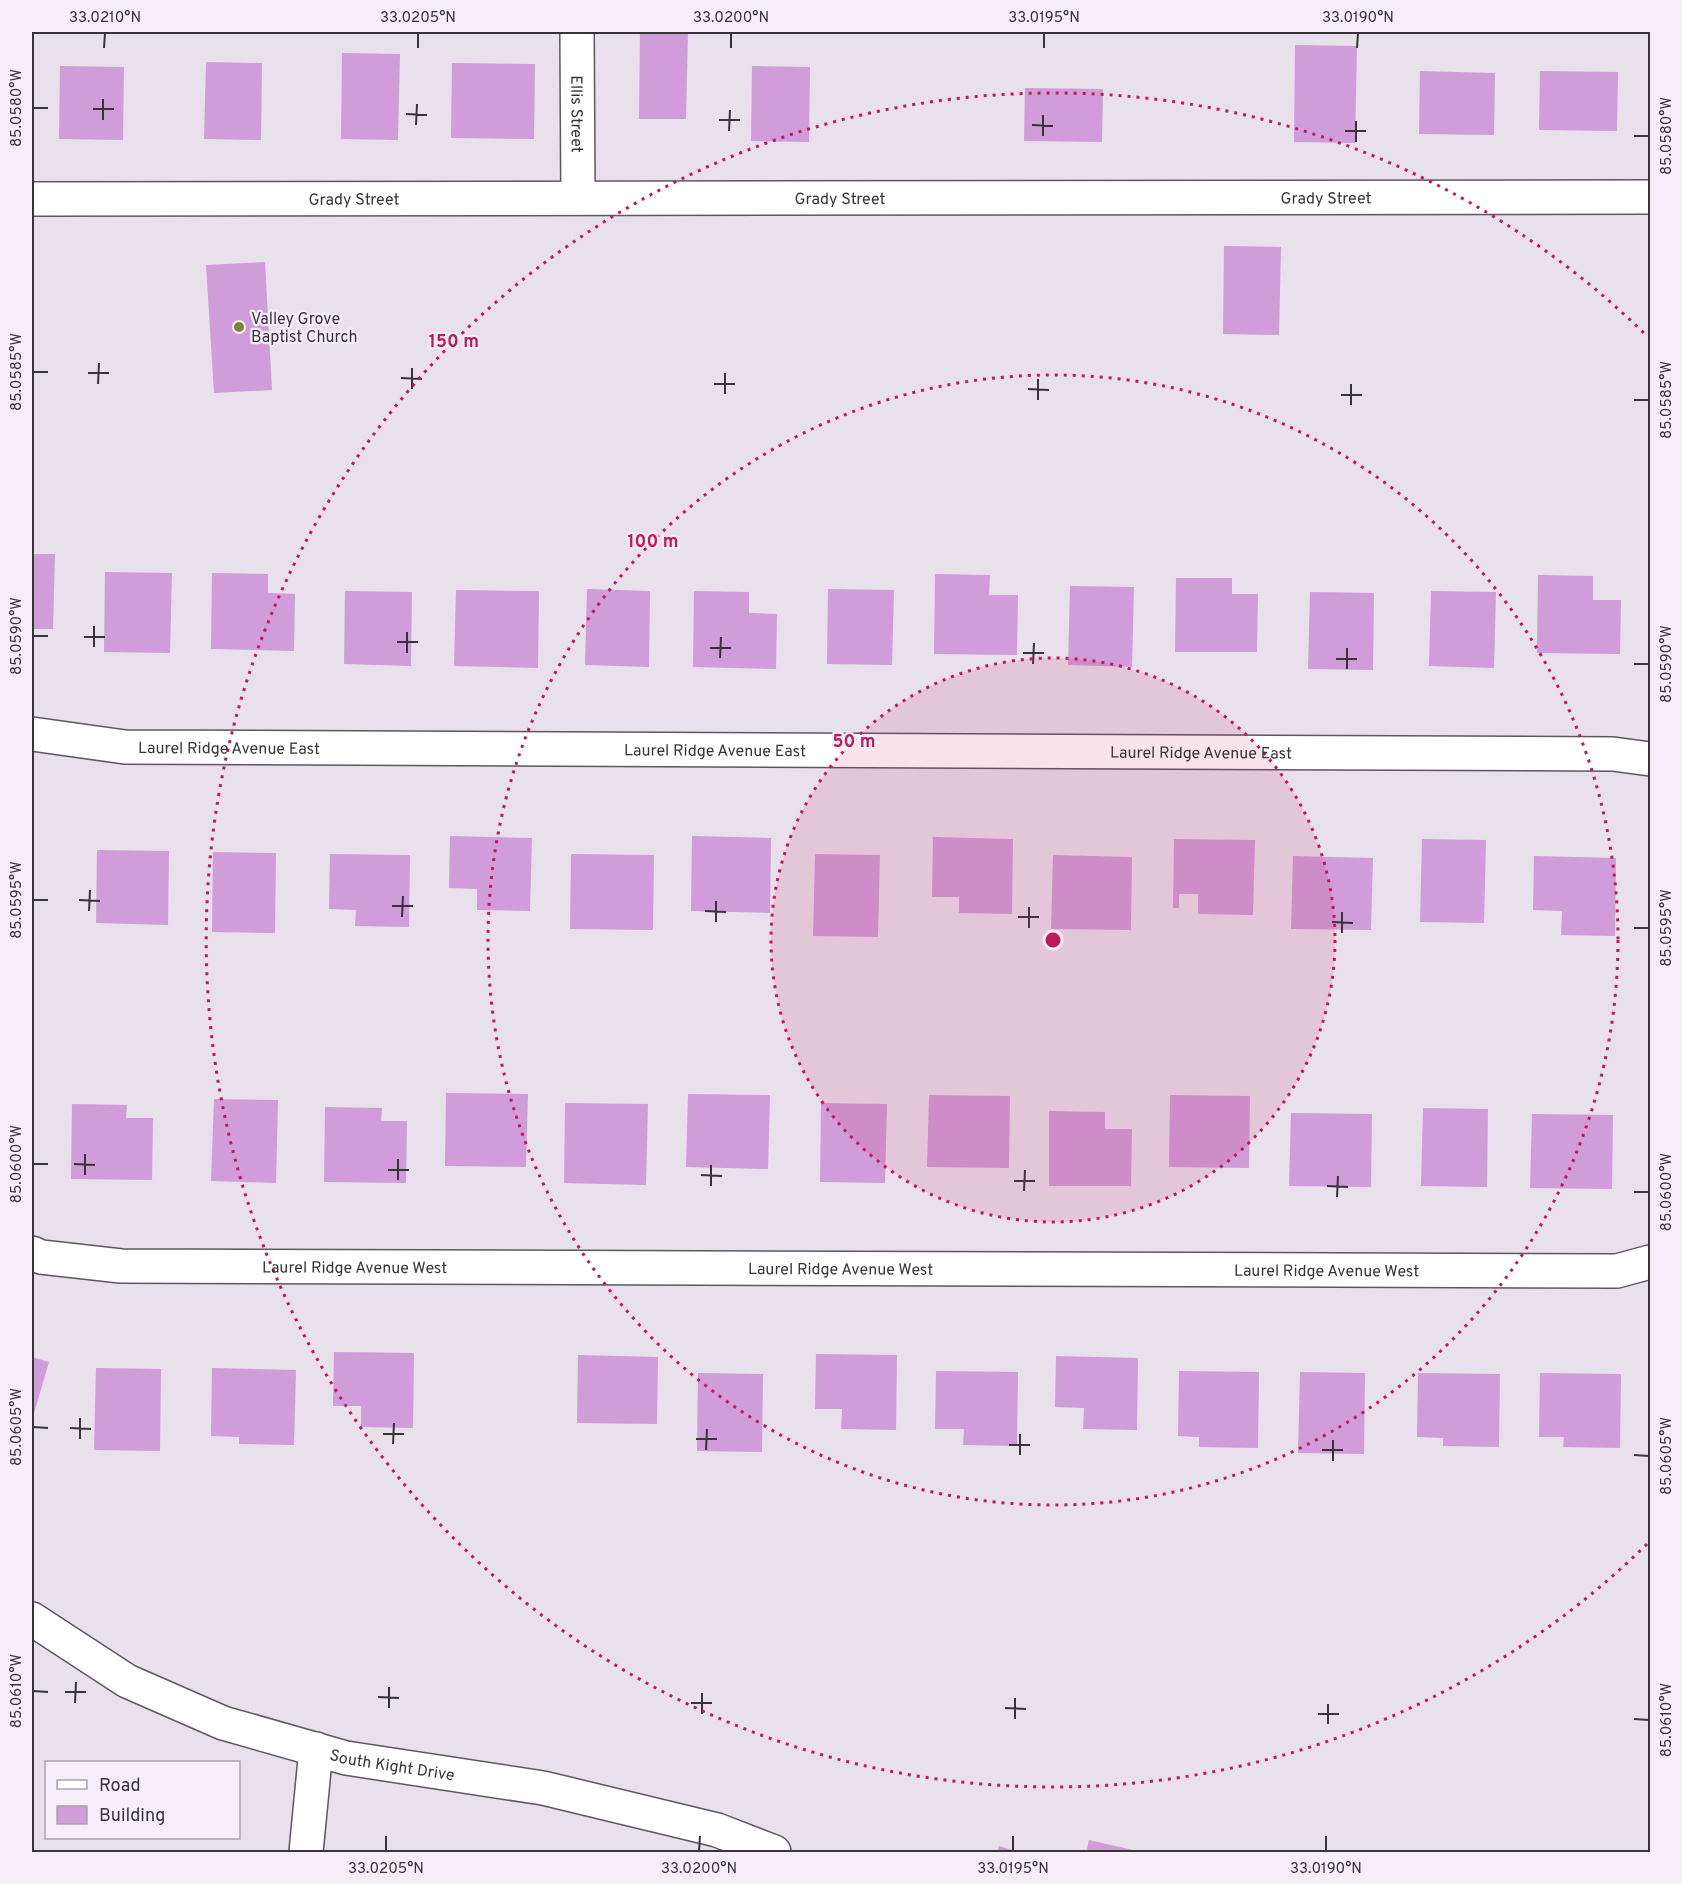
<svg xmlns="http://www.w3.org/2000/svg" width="1682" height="1884" font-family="Overpass,sans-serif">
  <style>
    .building { fill: #d09cd9 }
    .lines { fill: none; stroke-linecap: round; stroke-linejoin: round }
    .minor-casing { stroke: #5e575f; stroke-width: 36 }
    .minor { stroke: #fff; stroke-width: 33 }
    .ticks { fill: none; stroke: #373438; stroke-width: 2 }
    .ring { fill: none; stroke: #c2185b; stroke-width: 3; stroke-dasharray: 3 6 }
    .poi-dot { fill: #81842f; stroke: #f5edf7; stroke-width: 2 }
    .labels { text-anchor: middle; stroke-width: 4.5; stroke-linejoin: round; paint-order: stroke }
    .street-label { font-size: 16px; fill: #373438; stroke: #f5edf7 }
    .poi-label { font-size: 16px; fill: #373438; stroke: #f5edf7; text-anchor: start }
    .centre { fill: #c2185b; stroke: #f5edf7; stroke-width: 3 }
    .ring-label { font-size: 18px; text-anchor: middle; font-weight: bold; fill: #c2185b; stroke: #f5edf7; stroke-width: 4.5; stroke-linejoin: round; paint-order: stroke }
    .neatline { fill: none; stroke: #373438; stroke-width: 2 }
    .ticks-label { font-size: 15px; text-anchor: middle; fill: #373438 }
  </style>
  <rect width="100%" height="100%" fill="#e8e0ea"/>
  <path class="building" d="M640,32H688L686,119H639Z
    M1295,45L1357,46L1355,143L1294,142Z
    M342,53L400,54L398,140L341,139Z
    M206,62L262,63L261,140L204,139Z
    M452,63L535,64L534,139L451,138Z
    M60,66L124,67L123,140L59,139Z
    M752,66L810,67L809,142L751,141Z
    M1420,71L1495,73L1494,135L1419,134Z
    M1540,71L1618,72L1617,131L1539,130Z
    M1025,88L1103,89L1102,142L1024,141Z
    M1224,246L1281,247L1279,335L1223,334Z
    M265,262L272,390L214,393L206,265Z
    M32,554H55L53,629H32Z
    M105,572L172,573L170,653L104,652Z
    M212,573L268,574V593L295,594L294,651L211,649Z
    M935,574L990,575L989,595H1018L1017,655L934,654Z
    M1538,575L1593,576V600H1621L1620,654L1537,653Z
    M1176,578H1232V594H1258L1257,652H1175Z
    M1070,586L1134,587L1132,667L1068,665Z
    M587,589L650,591L649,667L585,665Z
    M828,589L894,590L892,665L827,664Z
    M456,590L539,591L538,668L454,666Z
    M345,591L412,592L411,666L344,664Z
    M694,591L749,592V613L777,614L776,669L693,667Z
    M1431,591L1496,592L1494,668L1429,666Z
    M1310,592L1374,593L1373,670L1308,669Z
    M450,836L532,838L530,911L477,910V889L449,888Z
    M692,836L771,838L770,913L691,911Z
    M933,837L1013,839L1012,914L959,913V897H932Z
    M1174,839L1255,840L1253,915L1198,914V894H1179V908H1173Z
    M1422,839L1486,840L1484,923L1420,922Z
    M97,850L169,851L168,925L96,923Z
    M213,852L276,853L275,933L212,932Z
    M330,854L410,855L409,927L355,926L356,910L329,909Z
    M571,854L654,855L653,930L570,929Z
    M815,854L880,855L878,937L813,936Z
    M1053,855L1132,857L1131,930L1051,929Z
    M1293,856L1373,858L1371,930L1291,929Z
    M1534,856L1616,858L1615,936L1561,935L1562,911L1533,910Z
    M446,1093L528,1094L526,1167L445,1166Z
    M688,1094L770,1095L768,1169L686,1167Z
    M929,1095L1010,1096L1009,1168L927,1167Z
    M1170,1095L1250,1096L1249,1168L1169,1167Z
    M214,1099L278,1100L276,1183L211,1181Z
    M565,1103L648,1104L646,1185L564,1183Z
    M821,1103L887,1104L885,1183L820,1182Z
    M72,1104L127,1105L126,1118H153L152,1180L71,1179Z
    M325,1107L382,1108L381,1121H407L406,1183L324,1182Z
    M1423,1108L1488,1109L1487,1187L1421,1186Z
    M1049,1111L1105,1112V1129H1132L1131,1186H1049Z
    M1291,1113L1372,1114L1371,1187L1289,1186Z
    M1532,1114L1613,1115L1612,1189L1530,1188Z
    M334,1352L414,1353L413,1428L361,1427V1406H333Z
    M816,1354L897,1355L896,1430L841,1429L842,1409H815Z
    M578,1355L658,1357L657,1424L577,1423Z
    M1056,1356L1138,1358L1137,1430L1083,1429L1084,1408L1055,1407Z
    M32,1357L49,1362L32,1420Z
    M96,1368L161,1369L160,1451L94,1450Z
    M212,1368L296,1370L294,1445L239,1444V1437L211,1436Z
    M936,1371L1018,1372L1017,1446L963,1445L964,1429H935Z
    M1179,1371L1259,1372L1258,1448L1199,1447V1437L1178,1436Z
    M1300,1372L1365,1373L1364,1454L1298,1453Z
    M698,1373L763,1374L762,1452L697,1451Z
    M1418,1373L1500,1374L1499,1447L1443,1446V1438L1417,1437Z
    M1540,1373L1621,1374L1620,1448L1563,1447L1564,1437H1539Z
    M1089,1840L1142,1852H1086Z
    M999,1846L1019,1852H997Z"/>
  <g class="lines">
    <g class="minor-casing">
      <g id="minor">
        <path id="s1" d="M577,32L578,198"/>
        <path id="s2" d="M32,199L1650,197"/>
        <path id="s3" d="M32,734L125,747L1613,754L1650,759"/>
        <path id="s4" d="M32,1253L41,1257L121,1266L1617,1271L1650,1262"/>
        <path id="s5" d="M32,1619L127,1681L223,1723L346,1758L543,1788L717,1830L774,1852"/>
        <path d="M306,1852L316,1749"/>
      </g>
    </g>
    <use href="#minor" class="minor"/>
  </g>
  <path class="ticks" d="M104,48L105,33M418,48V33M731,48V33M1044,48V33M1357,48L1358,33M33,108H48M93,109H114M406,114L427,115M103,120V99M719,120H740M416,125L417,104M1032,125L1053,126M729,131L730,110M1345,131H1366M1043,136V115M1634,136H1649M1356,142V121M33,372H48M88,373H109M401,378L422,379M98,384L99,363M714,384H735M412,389V368M1028,389L1049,390M725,394V373M1341,395H1362M1038,400V379M1634,400H1649M1351,405V384M33,636H48M84,637H105M397,642H418M94,647V626M710,648H731M407,653V632M1023,653H1044M720,658L721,637M1336,659H1357M1033,664L1034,643M1634,664H1649M1347,669V648M33,900H48M79,900L100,901M392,906H413M89,911L90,890M705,911L726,912M402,917L403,896M1018,917H1039M716,922V901M1332,922L1353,923M1029,928V907M1634,928H1649M1342,933V912M33,1164H48M74,1164L95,1165M388,1170H409M85,1175V1154M701,1175L722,1176M398,1180V1159M1014,1181H1035M711,1186V1165M1327,1186L1348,1187M1024,1191L1025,1170M1634,1192H1649M1337,1197L1338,1176M33,1427L48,1428M70,1428L91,1429M383,1434H404M80,1439V1418M696,1439H717M393,1444L394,1423M1009,1445H1030M706,1450L707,1429M1322,1450H1343M1020,1455V1434M1634,1455L1649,1456M1333,1461V1440M33,1691L48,1692M65,1692H86M378,1697L399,1698M75,1703L76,1682M691,1703H712M389,1708V1687M1005,1708L1026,1709M702,1714V1693M1318,1714H1339M1015,1719V1698M1634,1719L1649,1720M1328,1724V1704M386,1851V1836M699,1851L700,1836M1013,1851V1836M1326,1851V1836"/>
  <circle cx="1053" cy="940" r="282" fill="#c2185b" fill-opacity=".12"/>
  <g class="ring">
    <circle cx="1053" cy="940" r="282"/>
    <circle cx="1053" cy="940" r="565"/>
    <path d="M1647 1544A847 847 0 1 1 1647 336"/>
  </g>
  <circle class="poi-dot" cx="239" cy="327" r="6"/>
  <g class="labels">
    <g class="street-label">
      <text dy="6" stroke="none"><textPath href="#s1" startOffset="82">Ellis Street</textPath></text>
      <text dy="6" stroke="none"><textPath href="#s2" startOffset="1294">Grady Street</textPath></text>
      <text dy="6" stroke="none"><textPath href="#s2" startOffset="322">Grady Street</textPath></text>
      <text dy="6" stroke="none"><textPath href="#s2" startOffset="808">Grady Street</textPath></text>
      <text dy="6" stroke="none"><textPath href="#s3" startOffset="198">Laurel Ridge Avenue East</textPath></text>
      <text dy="6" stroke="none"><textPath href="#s3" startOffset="684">Laurel Ridge Avenue East</textPath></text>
      <text dy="6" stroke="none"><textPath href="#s3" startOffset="1170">Laurel Ridge Avenue East</textPath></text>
      <text dy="6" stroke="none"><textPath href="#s4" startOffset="324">Laurel Ridge Avenue West</textPath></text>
      <text dy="6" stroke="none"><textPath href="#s4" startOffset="810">Laurel Ridge Avenue West</textPath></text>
      <text dy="6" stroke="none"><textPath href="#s4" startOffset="1296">Laurel Ridge Avenue West</textPath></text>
      <text dy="6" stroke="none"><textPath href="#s5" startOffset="393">South Kight Drive</textPath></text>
    </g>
    <g class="poi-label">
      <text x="251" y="324">Valley Grove<tspan x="251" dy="18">Baptist Church</tspan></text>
    </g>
  </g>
  <circle cx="1053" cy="940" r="9" class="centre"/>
  <g class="ring-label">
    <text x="454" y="347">150 m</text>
    <text x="653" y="547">100 m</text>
    <text x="854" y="747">50 m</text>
  </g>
  <rect width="1682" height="1884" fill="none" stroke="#f5edf7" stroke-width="66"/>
  <rect x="45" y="1761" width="195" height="78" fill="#f5edf7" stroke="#a9a3ab" stroke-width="1.5"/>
  <rect x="57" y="1780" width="30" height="9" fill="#ffffff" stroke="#a9a3ab" stroke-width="1.5"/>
  <text x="99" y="1791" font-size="18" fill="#373438">Road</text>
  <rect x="57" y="1806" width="30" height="18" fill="#d09cd9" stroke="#a9a3ab" stroke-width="1.5"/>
  <text x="99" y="1821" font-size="18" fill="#373438">Building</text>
  <rect x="33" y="33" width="1616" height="1818" class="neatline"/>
  <g class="ticks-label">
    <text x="105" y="22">33.0210°N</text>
    <text x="418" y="22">33.0205°N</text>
    <text x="731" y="22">33.0200°N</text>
    <text x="1044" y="22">33.0195°N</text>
    <text x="1358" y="22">33.0190°N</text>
    <text transform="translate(16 108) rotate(-90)" y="5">85.0580°W</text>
    <text transform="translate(1666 136) rotate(-90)" y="5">85.0580°W</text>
    <text transform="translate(16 372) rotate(-90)" y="5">85.0585°W</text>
    <text transform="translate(1666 400) rotate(-90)" y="5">85.0585°W</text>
    <text transform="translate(16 636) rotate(-90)" y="5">85.0590°W</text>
    <text transform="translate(1666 664) rotate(-90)" y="5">85.0590°W</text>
    <text transform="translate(16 900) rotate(-90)" y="5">85.0595°W</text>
    <text transform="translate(1666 928) rotate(-90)" y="5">85.0595°W</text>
    <text transform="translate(16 1164) rotate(-90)" y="5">85.0600°W</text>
    <text transform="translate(1666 1192) rotate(-90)" y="5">85.0600°W</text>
    <text transform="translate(16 1427) rotate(-90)" y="5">85.0605°W</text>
    <text transform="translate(1666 1456) rotate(-90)" y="5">85.0605°W</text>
    <text transform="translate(16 1691) rotate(-90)" y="5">85.0610°W</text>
    <text transform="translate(1666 1720) rotate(-90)" y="5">85.0610°W</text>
    <text x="386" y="1873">33.0205°N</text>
    <text x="699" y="1873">33.0200°N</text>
    <text x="1013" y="1873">33.0195°N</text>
    <text x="1326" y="1873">33.0190°N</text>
  </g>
</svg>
